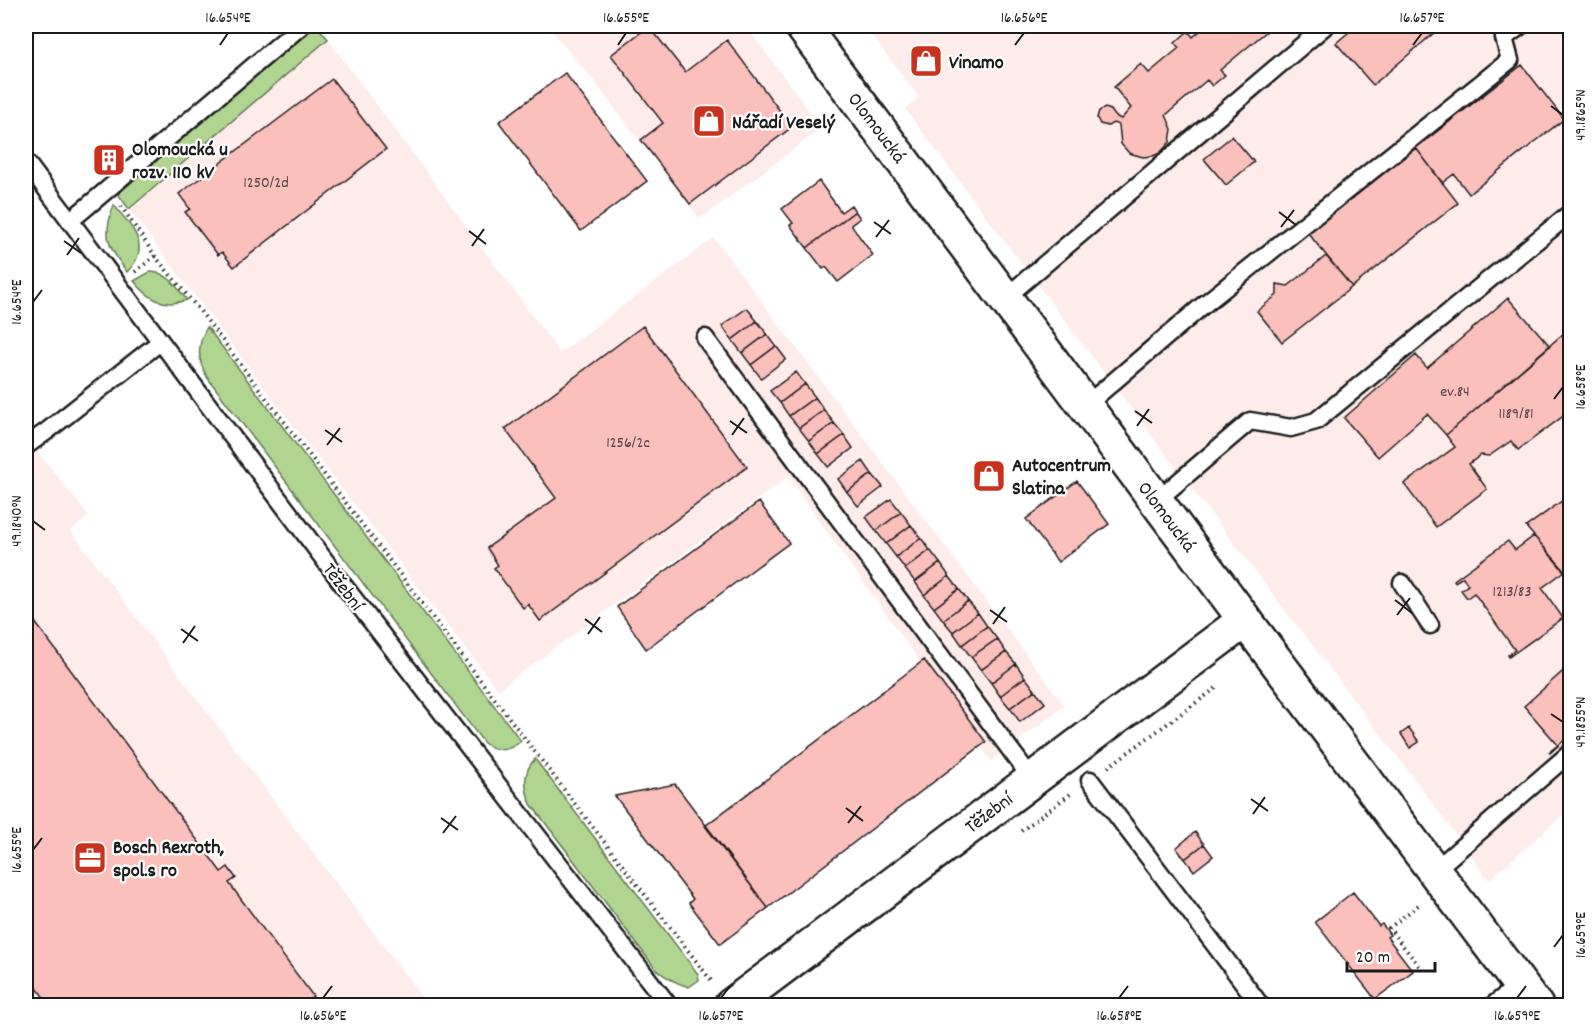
<svg xmlns="http://www.w3.org/2000/svg" width="1596" height="1031" font-family="Dekko,sans-serif">
  <style>
    .built { fill: #feeceb }
    .green { fill: #b0d591; stroke: #667856; stroke-width: 1.5 }
    .building { fill: #fbbfbc; stroke: #1c1c1c; stroke-width: 1.5 }
    .lines { fill: none; stroke-linecap: round; stroke-linejoin: round }
    .service-casing { stroke: #1c1c1c; stroke-width: 21 }
    .minor-casing { stroke: #1c1c1c; stroke-width: 38 }
    .secondary-casing { stroke: #1c1c1c; stroke-width: 38 }
    .path { stroke: #1c1c1c; stroke-width: 4; stroke-dasharray: 1.5 4.5; stroke-linecap: butt }
    .service { stroke: #fff; stroke-width: 16 }
    .minor { stroke: #fff; stroke-width: 33 }
    .secondary { stroke: #fff; stroke-width: 33 }
    .ticks { fill: none; stroke: #1c1c1c; stroke-width: 2 }
    .labels { text-anchor: middle; stroke-width: 4.5; stroke-linejoin: round; paint-order: stroke }
    .number-label { font-size: 16px; fill: #544544 }
    .poi-label { font-size: 20px; font-weight: bold; fill: #1c1c1c; stroke: #fff; text-anchor: start }
    .street-label { font-size: 20px; fill: #1c1c1c; stroke: #fff }
    .neatline { fill: none; stroke: #1c1c1c; stroke-width: 2 }
    .ticks-label { font-size: 15px; text-anchor: middle; fill: #1c1c1c }
  </style>
  <rect width="100%" height="100%" fill="#fff"/>
  <filter id="ink" filterUnits="userSpaceOnUse"><feTurbulence type="fractalNoise" baseFrequency=".0167" numOctaves="2"/><feDisplacementMap in="SourceGraphic" scale="12" xChannelSelector="R" yChannelSelector="G"/><feConvolveMatrix kernelMatrix="1 2 1 2 8 2 1 2 1" color-interpolation-filters="sRGB"/></filter>
  <g filter="url(#ink)">
    <path class="built" d="M547,26H746L822,128L700,219L593,80Z
      M864,26H1570V809L1489,880L1417,782L1160,447L905,109L919,97Z
      M328,39L560,353L714,238L1065,706L991,761L788,477L498,690L294,427L129,209Z
      M26,437L89,516L71,531L428,1005H26Z"/>
    <path class="green" d="M308,26H317L328,39L129,209L118,194Z
      M114,205C132,228 153,246 127,272C108,247 102,236 114,205Z
      M150,272C169,272 176,287 187,300C163,308 149,299 134,281Z
      M207,327L521,741C509,751 498,753 484,743L207,377C197,359 197,345 207,327Z
      M535,759L698,974L699,980L689,987C676,983 665,978 655,968L531,804C524,788 522,772 535,759Z"/>
    <path class="building" d="M649,26L685,72L727,40L792,127L690,204L641,140L663,123L611,55Z
      M1206,26H1273L1220,70L1225,75L1212,86L1207,80L1166,115L1172,129L1170,142L1160,153L1153,156L1143,157L1129,153L1121,144L1119,125L1113,123L1108,126L1100,124L1097,118L1099,111L1105,108L1111,110L1115,116L1121,119L1131,108L1114,87L1141,64L1149,73L1179,48L1175,43L1188,31L1193,37Z
      M1356,26H1442L1373,85L1336,43Z
      M1522,65L1564,119L1469,194L1454,174L1442,183L1416,148Z
      M565,73L647,181L581,231L499,122Z
      M332,79L386,149L234,267L222,252L218,255L185,212L190,209L179,194Z
      M1232,136L1254,162L1226,185L1204,159Z
      M1416,148L1458,203L1352,287L1308,233Z
      M113,149L121,158L106,172L98,163Z
      M819,181L841,212L851,205L855,211L807,248L790,225L793,223L782,209Z
      M855,211L860,218L851,225L873,255L838,282L826,267L823,269L807,248Z
      M1326,256L1352,287L1282,342L1257,311L1277,295V284L1288,286Z
      M1508,298L1550,346L1446,435L1427,414L1378,457L1344,418L1416,355L1427,368Z
      M747,308L757,321L732,340L722,326Z
      M757,321L767,334L742,353L732,340Z
      M643,326L747,467L540,621L528,604L523,608L494,568L498,565L487,548L556,498L505,429Z
      M767,334L776,346L751,365L742,353Z
      M1563,334L1570,345V411L1518,450L1511,441L1489,456L1481,455L1469,464L1487,489L1436,527L1404,484L1455,447L1446,435Z
      M776,346L786,359L761,378L751,365Z
      M796,372L805,384L780,403L770,391Z
      M805,384L815,397L789,416L780,403Z
      M815,397L824,410L799,428L789,416Z
      M824,410L834,423L809,441L799,428Z
      M834,423L844,435L818,454L809,441Z
      M844,435L853,448L828,467L818,454Z
      M863,461L872,474L847,492L838,479Z
      M872,474L883,487L858,506L847,492Z
      M1077,481L1109,524L1058,562L1026,519Z
      M1570,495V578L1526,527Z
      M891,499L901,512L876,531L866,517Z
      M759,502L789,543L646,649L617,607Z
      M901,512L911,525L886,544L876,531Z
      M911,525L921,538L896,557L886,544Z
      M1534,536L1565,571L1542,588L1563,618L1509,657L1508,655L1515,650L1474,593L1467,598L1461,590L1468,585L1463,577L1455,582L1454,580L1508,541L1515,550Z
      M921,538L930,550L905,569L896,557Z
      M930,550L940,563L915,582L905,569Z
      M940,563L949,576L924,595L915,582Z
      M949,576L959,589L934,608L924,595Z
      M959,589L968,601L943,620L934,608Z
      M968,601L978,613L953,632L943,620Z
      M26,610L221,872L228,867L236,878L229,883L313,996L300,1006H50L26,973Z
      M978,613L987,626L962,645L953,632Z
      M987,626L997,639L971,657L962,645Z
      M997,639L1006,652L981,670L971,657Z
      M1006,652L1016,664L991,683L981,670Z
      M924,660L986,742L768,908L705,826Z
      M1016,664L1025,677L1000,696L991,683Z
      M1570,665V735L1550,753L1549,752L1558,745L1524,706Z
      M1025,677L1035,690L1010,708L1000,696Z
      M1035,690L1045,703L1020,722L1010,708Z
      M1409,728L1419,742L1410,748L1401,734Z
      M675,784L768,908L720,944L689,903L693,899L615,796Z
      M1195,832L1204,844L1185,859L1176,848Z
      M1204,844L1213,856L1194,871L1185,859Z
      M1353,892L1379,926L1382,924L1390,935L1387,937L1413,971L1375,999L1315,922Z"/>
    <g class="lines">
      <g class="service-casing">
        <path id="service" d="M26,162L344,586L669,1006
          M70,221L301,26
          M1005,298L1325,26
          M705,338L1032,779
          M1085,406L1201,307L1510,60L1504,38L1520,26
          M26,446L47,431L160,342
          M1156,501L1250,421L1291,428L1316,421L1568,215
          M1402,583L1430,625
          M1090,780L1261,1006
          M1435,870L1570,753
          M1492,1006L1520,984"/>
      </g>
      <g class="minor-casing">
        <path id="minor" d="M731,1006L1245,620"/>
      </g>
      <g class="secondary-casing">
        <path id="secondary" d="M802,26L1245,620L1536,1006"/>
      </g>
      <path class="path" d="M121,206L155,256L200,311L532,748L713,983
        M135,272L155,256
        M1108,767L1219,686
        M1021,831L1073,792
        M1419,966L1389,928L1421,903"/>
      <use href="#service" class="service"/>
      <use href="#minor" class="minor"/>
      <use href="#secondary" class="secondary"/>
    </g>
  </g>
  <path class="ticks" d="M220,45L228,33M618,45L626,33M1015,45L1024,33M1413,45L1422,33M1551,106L1563,115M1279,212L1296,225M874,222L891,234M1281,227L1294,210M469,231L486,244M876,237L889,220M64,241L81,253M472,246L484,229M67,255L79,238M33,302L42,290M1554,399L1563,387M1135,411L1152,423M730,421L747,433M1137,426L1149,409M325,430L342,442M732,435L744,418M327,445L340,428M33,521L45,530M1395,600L1412,613M990,610L1007,622M1397,615L1410,598M585,619L602,632M993,624L1005,607M181,629L198,641M588,634L600,617M183,643L195,626M1551,714L1563,722M1251,799L1268,811M846,808L863,821M1253,814L1265,797M441,818L458,830M848,823L861,806M443,833L456,816M33,850L42,838M1554,947L1563,935M323,998L332,986M721,998L730,986M1119,998L1128,986M1517,998L1526,986"/>
  <defs>
    <g id="shop-square" transform="scale(1.725)"><rect x="-9" y="-9" width="18" height="18" rx="4" fill="#c8321e" stroke="#fff"/><path d="M-5-2.5h2.3a2.7 3.5 0 0 1 5.4 0H5L5.5 6h-11ZM-1.5-2.5h3a1.5 2.3 0 0 0-3 0Z" fill="#fff"/></g>
    <g id="building-square" transform="scale(1.725)"><rect x="-9" y="-9" width="18" height="18" rx="4" fill="#c8321e" stroke="#fff"/><path d="M-4-6H4V6H1V3H-1V6H-4ZM-2.5-4.3h1.7v1.8h-1.7ZM.8-4.3h1.7v1.8H.8ZM-2.5-1h1.7V.8h-1.7ZM.8-1h1.7V.8H.8Z" fill="#fff"/></g>
    <g id="office-square" transform="scale(1.725)"><rect x="-9" y="-9" width="18" height="18" rx="4" fill="#c8321e" stroke="#fff"/><path d="M-6-3h4V-5.5h4V-3h4V5H-6ZM-1-4.5V-3h2v-1.5ZM-6 0V1H6V0Z" fill="#fff"/></g>
  </defs>
  <g fill-rule="evenodd">
    <use href="#shop-square" x="926" y="61"/>
    <use href="#shop-square" x="709" y="121"/>
    <use href="#building-square" x="109" y="160"/>
    <use href="#shop-square" x="989" y="476"/>
    <use href="#office-square" x="90" y="858"/>
  </g>
  <g class="labels">
    <g class="number-label">
      <text x="266" y="187">1250/2d</text>
      <text x="1455" y="396">ev.84</text>
      <text x="1516" y="418">1189/81</text>
      <text x="628" y="447">1256/2c</text>
      <text x="1512" y="596">1213/83</text>
    </g>
    <g class="poi-label">
      <text x="949" y="68">Vinamo</text>
      <text x="732" y="128">Nářadí Veselý</text>
      <text x="132" y="155">Olomoucká u<tspan x="132" dy="23">rozv. 110 kV</tspan></text>
      <text x="1012" y="471">Autocentrum<tspan x="1012" dy="23">Slatina</tspan></text>
      <text x="113" y="853">Bosch Rexroth,<tspan x="113" dy="23">spol.s ro</tspan></text>
    </g>
    <g class="street-label">
      <text transform="translate(878 127) rotate(53)" y="7">Olomoucká</text>
      <text transform="translate(1168 516) rotate(53)" y="7">Olomoucká</text>
      <text transform="translate(344 586) rotate(53)" y="7">Těžební</text>
      <text transform="translate(988 812) rotate(-37)" y="7">Těžební</text>
    </g>
  </g>
  <rect width="1596" height="1031" fill="none" stroke="#fff" stroke-width="66"/>
  <path d="M1347 962v9h88v-9" fill="none" stroke="#1c1c1c" stroke-width="3"/>
  <text x="1356" y="962" font-size="18" fill="#1c1c1c" stroke="#ffffff" stroke-width="4.5" paint-order="stroke">20 m</text>
  <rect x="33" y="33" width="1530" height="965" class="neatline"/>
  <g class="ticks-label">
    <text x="228" y="22">16.654°E</text>
    <text x="626" y="22">16.655°E</text>
    <text x="1024" y="22">16.656°E</text>
    <text x="1422" y="22">16.657°E</text>
    <text transform="translate(1580 115) rotate(-90)" y="5">49.1865°N</text>
    <text transform="translate(16 302) rotate(-90)" y="5">16.654°E</text>
    <text transform="translate(1580 387) rotate(-90)" y="5">16.658°E</text>
    <text transform="translate(16 521) rotate(-90)" y="5">49.1840°N</text>
    <text transform="translate(1580 722) rotate(-90)" y="5">49.1855°N</text>
    <text transform="translate(16 850) rotate(-90)" y="5">16.655°E</text>
    <text transform="translate(1580 935) rotate(-90)" y="5">16.659°E</text>
    <text x="323" y="1020">16.656°E</text>
    <text x="721" y="1020">16.657°E</text>
    <text x="1119" y="1020">16.658°E</text>
    <text x="1517" y="1020">16.659°E</text>
  </g>
</svg>
